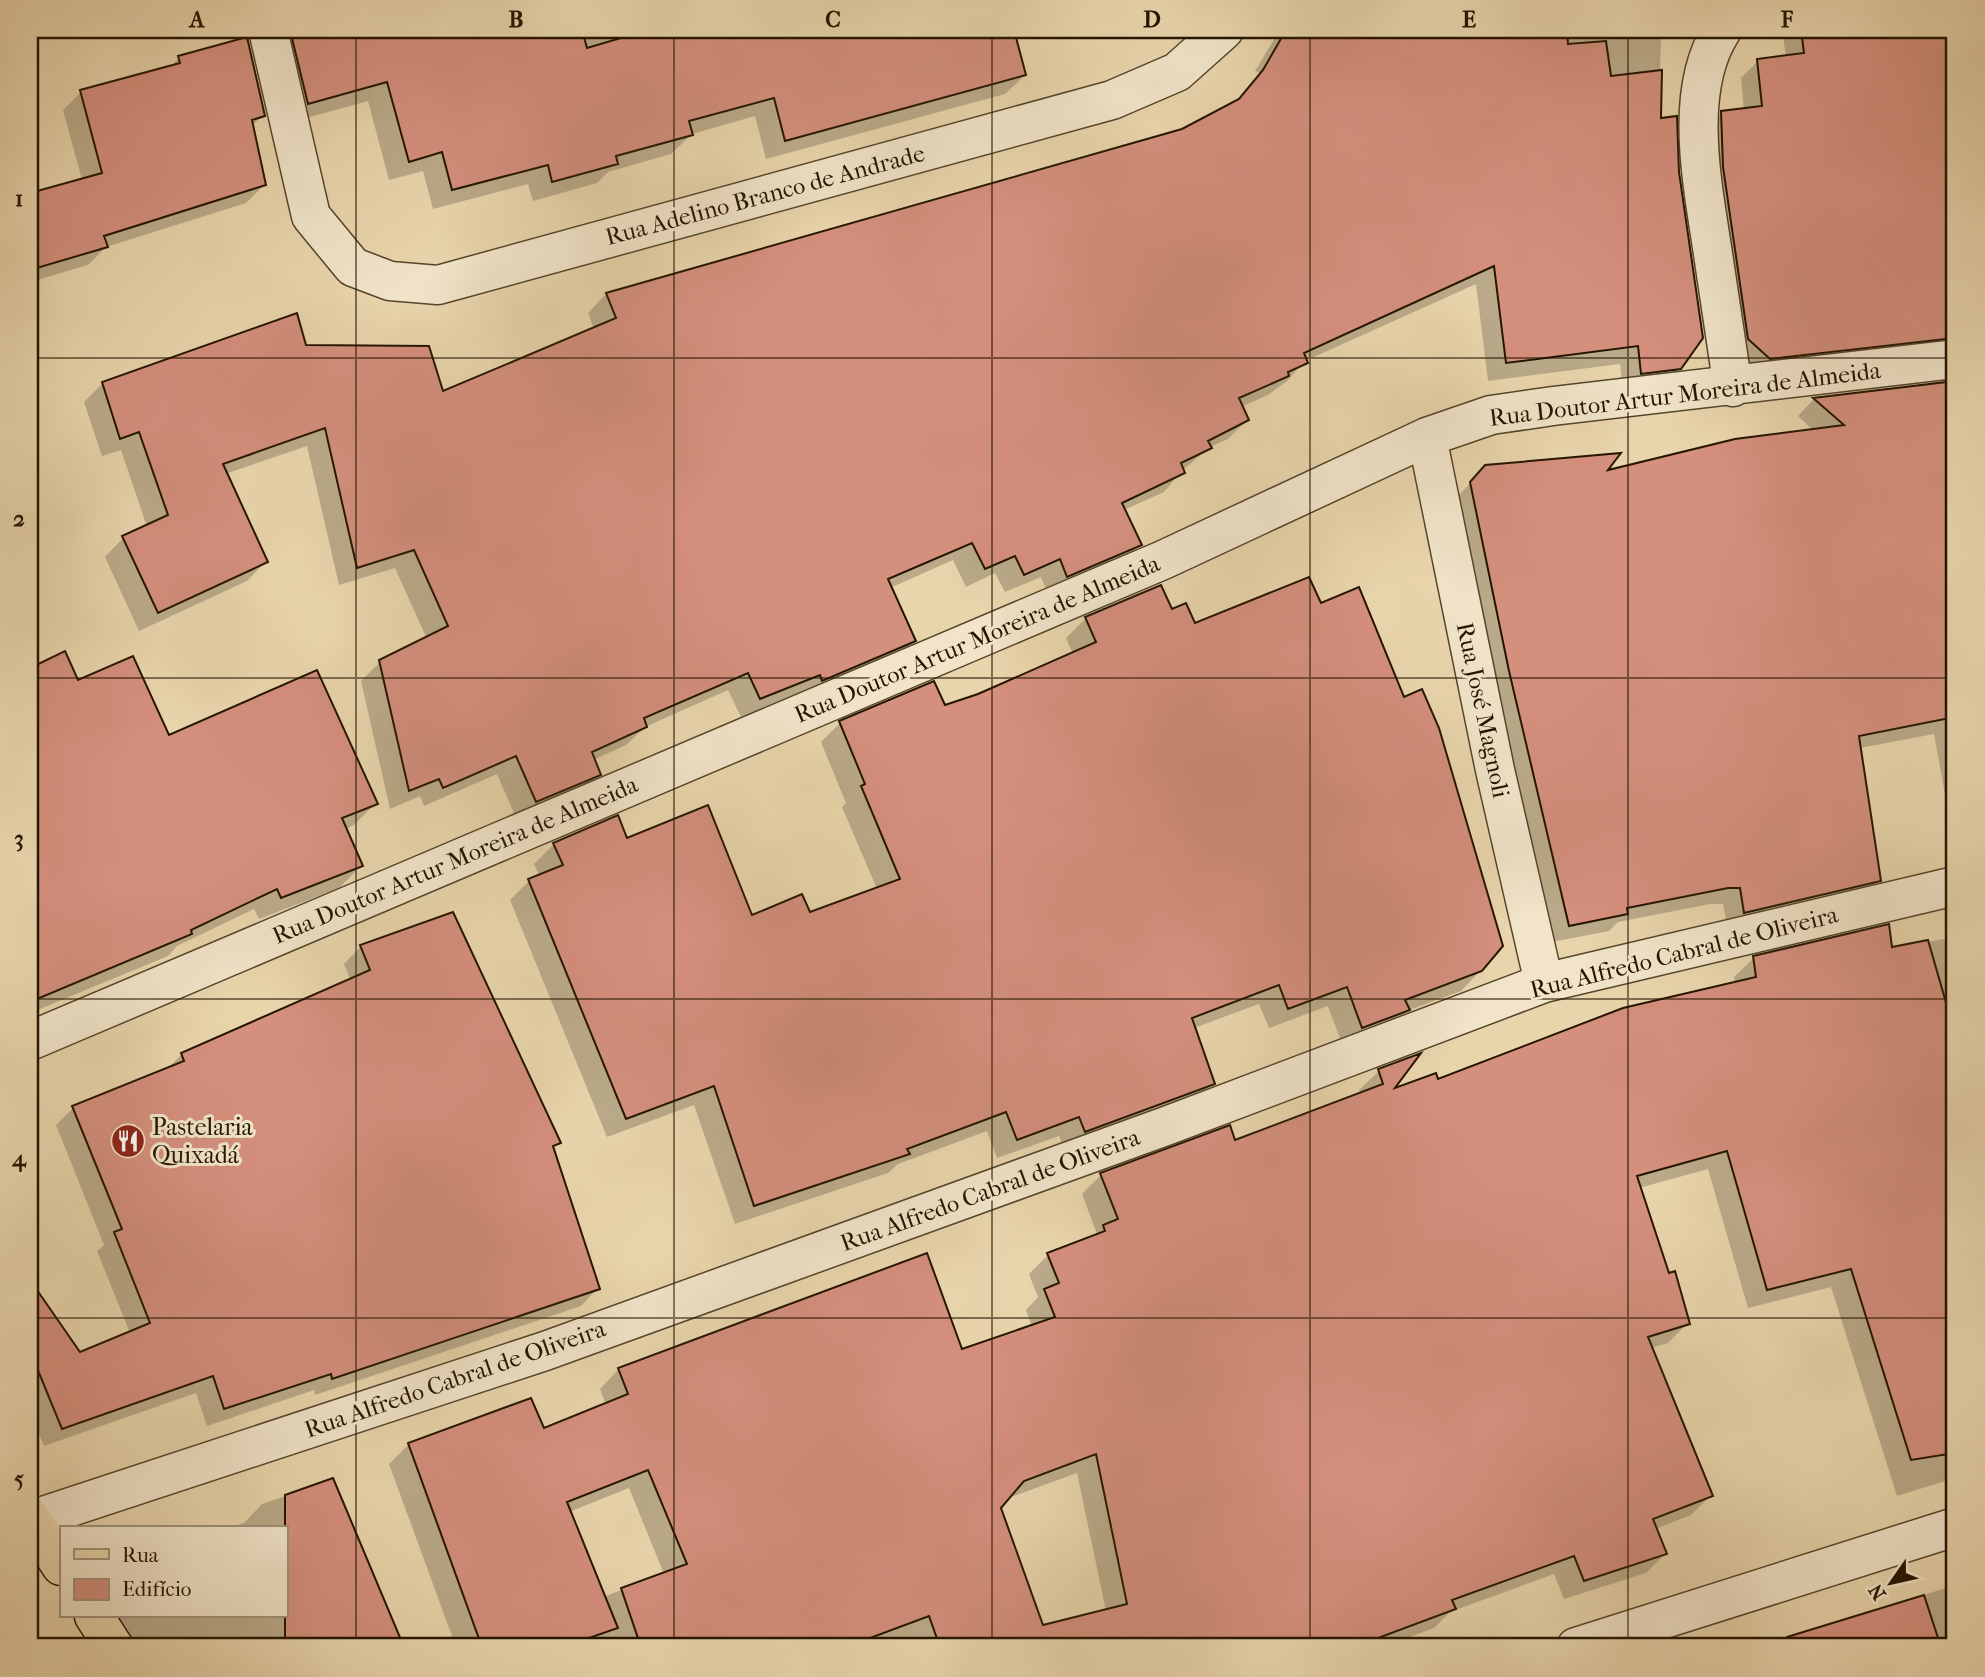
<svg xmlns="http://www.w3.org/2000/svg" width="1985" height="1677" font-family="'IM FELL French Canon',serif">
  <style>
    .shadow { fill: #0003; fill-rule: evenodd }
    .building { fill: #d48f7d; stroke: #241501; stroke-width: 2; fill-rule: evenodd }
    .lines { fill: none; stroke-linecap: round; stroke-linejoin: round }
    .street-casing { stroke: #55452c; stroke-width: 41 }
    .primary-casing { stroke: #241501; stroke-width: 41 }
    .street { stroke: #f1e4c9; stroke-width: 38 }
    .primary { stroke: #e9d5ac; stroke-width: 38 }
    .grid { fill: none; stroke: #241501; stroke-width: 2; stroke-opacity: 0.55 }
    .labels { text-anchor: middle; stroke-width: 6; stroke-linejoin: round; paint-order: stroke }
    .street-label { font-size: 24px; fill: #241501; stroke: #f1e4c9 }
    .poi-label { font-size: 24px; fill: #241501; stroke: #f1e4c9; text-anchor: start }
    .neatline { fill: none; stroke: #241501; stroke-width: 2.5 }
    .grid-label { font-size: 23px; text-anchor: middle; font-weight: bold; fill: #241501 }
  </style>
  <rect width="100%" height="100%" fill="#e9d5ac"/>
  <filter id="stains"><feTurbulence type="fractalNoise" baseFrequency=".00286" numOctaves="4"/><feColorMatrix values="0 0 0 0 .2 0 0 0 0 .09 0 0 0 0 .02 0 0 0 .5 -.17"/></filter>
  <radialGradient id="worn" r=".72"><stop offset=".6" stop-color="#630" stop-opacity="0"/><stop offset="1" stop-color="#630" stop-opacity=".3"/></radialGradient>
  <path class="shadow" d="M283,30H1013L1025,75L1005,94L766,159L755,116L692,134L671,154L608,172L597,183L533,201L528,184L433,209L423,171L389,180L368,101L288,123Z
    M1277,30H1665L1661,32L1659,120L1680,368L1660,387L1623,392L1620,364L1488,381L1476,284L1305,361L1287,381L1268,395L1241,407L1247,420L1228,439L1210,447L1182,471L1164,492L1124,510L1140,545L1121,564L1048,594L1041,577L1005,592L995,573L966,587L953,560L890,588L914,641L895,660L803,698L801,692L741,717L728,690L645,727L626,745L593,760L599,774L580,793L517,820L497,774L424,806L420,796L390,809L361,681L380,662L427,639L395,568L339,585L307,446L225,474L265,562L247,581L139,631L105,557L123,538L147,527L121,450L102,456L84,402L103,383L305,347L442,393L594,329L588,313L606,294L1118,149L1038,296L1277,81L1255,71L1279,31Z
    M1782,30H1955V363L1752,375L1731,356L1704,130L1722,113L1744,110L1741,78L1758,61L1786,57Z
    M179,58L263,115L251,127L264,185L246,203L106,247L88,265L30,282V195L82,180L63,110L81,92L169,68Z
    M1955,383V849L1934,734L1860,748L1879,880L1862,897L1728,929L1723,904H1710L1618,922L1609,931L1552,942L1454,500L1486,467L1604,473L1814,431L1798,416L1814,399Z
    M1172,611L1194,625L1481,970L1461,991L1407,1011L1388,1030L1343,1047L1328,1006L1269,1028L1259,1004L1194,1028L1213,1083L1194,1103L1065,1151L1059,1136L997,1158L987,1131L898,1164L888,1173L735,1224L694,1105L607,1137L510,900L529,881L540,877L534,864L554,844L626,840L751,917L809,915L877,889L842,807L846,803L821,742L840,723L944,708L979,695L1073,654L1066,638L1086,618Z
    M76,680L168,737L376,803L354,825L345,829L361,866L339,888L259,919L254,909L177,946L168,956L30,1013V701Z
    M1943,939L1955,944V1478L1897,1496L1831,1287L1748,1308L1708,1169L1639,1188L1667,1275L1688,1323L1668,1343L1651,1348L1711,1495L1691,1515L1655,1529L1665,1554L1646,1573L1564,1599L1554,1574L1450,1612L1434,1628L1384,1647H456L389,1464L409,1444L543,1430L606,1405L600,1389L619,1369L961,1351L1032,1327L1026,1310L1038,1297L1029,1274L1048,1255L1097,1234L1082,1194L1101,1175L1234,1142L1361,1094L1359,1090L1379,1071L1390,1091L1437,1081L1735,984L1734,977L1754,958L1891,949ZM1077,1473L1106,1611L1042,1627L999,1508L1006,1499ZM629,1488L664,1574L603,1597L569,1512Z
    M361,946L559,1142L552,1149L598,1288L581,1306L315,1395L314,1390L207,1426L196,1393L44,1446L30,1410V1284L79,1355L130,1333L97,1251L104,1245L56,1125L73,1108L166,1070L182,1054L351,981L344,964Z
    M332,1480L402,1647H130L109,1616H285V1528H227L244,1523L262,1504Z
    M1955,1585V1647H1760Z"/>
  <path class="building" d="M290,30H582L587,48L648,30H1014L1026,75L785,141L774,98L689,121L693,135L616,156L618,164L552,182L548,165L452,190L442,152L409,162L387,82L308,104Z
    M1286,30H1567L1568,44L1606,41L1611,76L1662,70L1661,118L1677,116L1679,172L1703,338L1681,369L1641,374L1638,346L1506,363L1494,266L1304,353L1308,363L1288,372L1289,376L1239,398L1249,420L1208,441L1212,448L1181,463L1185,473L1122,503L1142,545L1067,577L1060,559L1024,575L1015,556L985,569L972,543L888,579L916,641L822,681L820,675L760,699L748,673L644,718L647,727L592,752L601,775L536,802L516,756L443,788L439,779L409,791L379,660L448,626L414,550L357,568L325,428L223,464L268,562L158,613L122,536L168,515L139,432L120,439L102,382L297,313L306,345L429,346L443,391L616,318L606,293L1182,129L1239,99L1263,70Z
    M1801,30H1955V338L1770,359L1748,339L1723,167L1721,111L1762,106L1757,59L1804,53Z
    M247,37L265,116L252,120L266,185L104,236L108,247L30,270V193L102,173L80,90L180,63L178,56Z
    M1955,381V717L1859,736L1881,881L1744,913L1740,888H1728L1627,908L1628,914L1569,926L1509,671L1470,482L1485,465L1621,453L1608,470L1735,439L1844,425L1813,398Z
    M1309,577L1321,603L1359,587L1404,697L1422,689L1439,728L1503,946L1482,971L1405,1000L1410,1010L1362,1028L1347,987L1288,1009L1279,985L1192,1018L1215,1084L1085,1132L1079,1117L1017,1140L1006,1112L907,1149L910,1154L754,1206L714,1086L626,1119L528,879L563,865L553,843L618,815L627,838L708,805L752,915L802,894L810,912L900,879L861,786L865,784L839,721L934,681L945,705L978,694L1096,642L1085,617L1161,585L1172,609L1186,603L1195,623Z
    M65,651L78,680L133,656L169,735L317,670L378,804L342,818L363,866L281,898L277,889L191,930L192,934L30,1002V668Z
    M453,912L561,1143L553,1146L600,1289L332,1379L331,1374L224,1409L213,1376L62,1429L30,1351V1280L80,1352L150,1323L114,1232L122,1229L72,1106L184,1061L181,1053L370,970L360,945Z
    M1889,924L1892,947L1928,940L1955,1034V1453L1911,1460L1851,1269L1767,1290L1727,1151L1637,1176L1669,1273L1675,1271L1690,1324L1648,1337L1713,1496L1653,1519L1667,1554L1584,1581L1574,1556L1452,1600L1456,1609L1354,1647H940L929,1616L846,1647H641L621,1588L687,1564L648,1470L567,1502L618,1628L563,1647H482L408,1443L531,1398L544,1428L628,1394L618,1368L927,1253L962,1349L1055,1317L1044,1289L1059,1283L1047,1253L1105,1231L1103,1225L1118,1219L1100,1173L1230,1125L1235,1140L1383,1084L1378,1069L1421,1053L1395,1088L1436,1073L1438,1079L1623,1008L1756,977L1753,956ZM1096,1454L1127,1604L1043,1625L1001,1508L1024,1481Z
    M333,1478L404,1647H285V1495Z
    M1924,1595L1941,1647H1789L1787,1637Z"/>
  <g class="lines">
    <g class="street-casing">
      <path id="street" d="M268,30L311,216L353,267L390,281L438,285L1112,100L1177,72L1224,30
        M1722,30C1682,91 1703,186 1713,254C1720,299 1726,343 1733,387
        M1427,437L1495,770L1544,983
        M30,1041L1163,560L1427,437L1491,415L1553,406L1955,359
        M31,1520L545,1351L1166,1126L1544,983L1955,886
        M1576,1647L1955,1527"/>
    </g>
    <g class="primary-casing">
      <path id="primary" d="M30,1518L61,1566
        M94,1616L114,1647"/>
    </g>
    <use href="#street" class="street"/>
    <use href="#primary" class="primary"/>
  </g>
  <path class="grid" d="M356,30V1647M674,30V1647M992,30V1647M1310,30V1647M1628,30V1647M30,358H1955M30,678H1955M30,999H1955M30,1318H1955"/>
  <defs>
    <g id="restaurant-disc" transform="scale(1.75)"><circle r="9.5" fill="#8f2418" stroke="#f1e4c9"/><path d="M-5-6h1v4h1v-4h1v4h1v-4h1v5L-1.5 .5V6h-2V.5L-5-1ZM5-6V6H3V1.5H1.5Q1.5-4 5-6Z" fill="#fff"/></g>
  </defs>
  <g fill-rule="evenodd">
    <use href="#restaurant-disc" x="128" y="1141"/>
  </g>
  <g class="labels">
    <g class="street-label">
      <text transform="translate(765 195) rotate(-15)" y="8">Rua Adelino Branco de Andrade</text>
      <text transform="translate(1685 394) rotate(-7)" y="8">Rua Doutor Artur Moreira de Almeida</text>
      <text transform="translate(977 639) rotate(-23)" y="8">Rua Doutor Artur Moreira de Almeida</text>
      <text transform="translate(1483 710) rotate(78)" y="8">Rua José Magnoli</text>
      <text transform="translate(455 860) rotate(-23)" y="8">Rua Doutor Artur Moreira de Almeida</text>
      <text transform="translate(1684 952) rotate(-14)" y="8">Rua Alfredo Cabral de Oliveira</text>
      <text transform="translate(990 1190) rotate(-20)" y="8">Rua Alfredo Cabral de Oliveira</text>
      <text transform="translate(455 1379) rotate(-19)" y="8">Rua Alfredo Cabral de Oliveira</text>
    </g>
    <g class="poi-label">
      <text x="152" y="1135">Pastelaria<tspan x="152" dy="28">Quixadá</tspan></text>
    </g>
  </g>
  <rect width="1985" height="1677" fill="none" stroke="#e9d5ac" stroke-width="77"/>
  <rect x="60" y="1526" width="228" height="91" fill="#f1e4c9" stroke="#9f9179" stroke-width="2"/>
  <rect x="74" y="1549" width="35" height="10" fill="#e9d5ac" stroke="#9f9179" stroke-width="2"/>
  <text x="122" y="1562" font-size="21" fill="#241501">Rua</text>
  <rect x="74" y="1579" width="35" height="21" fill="#d48f7d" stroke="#9f9179" stroke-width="2"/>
  <text x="122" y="1596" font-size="21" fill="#241501">Edifício</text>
  <g transform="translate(1891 1583) rotate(236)" stroke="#f1e4c9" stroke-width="5" paint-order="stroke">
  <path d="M0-5L12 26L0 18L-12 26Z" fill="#241501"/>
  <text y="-10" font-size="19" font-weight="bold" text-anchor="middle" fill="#241501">N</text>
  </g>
  <rect x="38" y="38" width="1908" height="1600" class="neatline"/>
  <g class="grid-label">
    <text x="197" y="27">A</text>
    <text x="516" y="27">B</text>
    <text x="833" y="27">C</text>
    <text x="1152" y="27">D</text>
    <text x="1469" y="27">E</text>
    <text x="1787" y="27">F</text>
    <text x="19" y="206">1</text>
    <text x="19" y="526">2</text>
    <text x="19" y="846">3</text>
    <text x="19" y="1166">4</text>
    <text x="19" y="1486">5</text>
  </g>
  <rect width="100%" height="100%" filter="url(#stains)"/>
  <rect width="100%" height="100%" fill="url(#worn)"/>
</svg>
